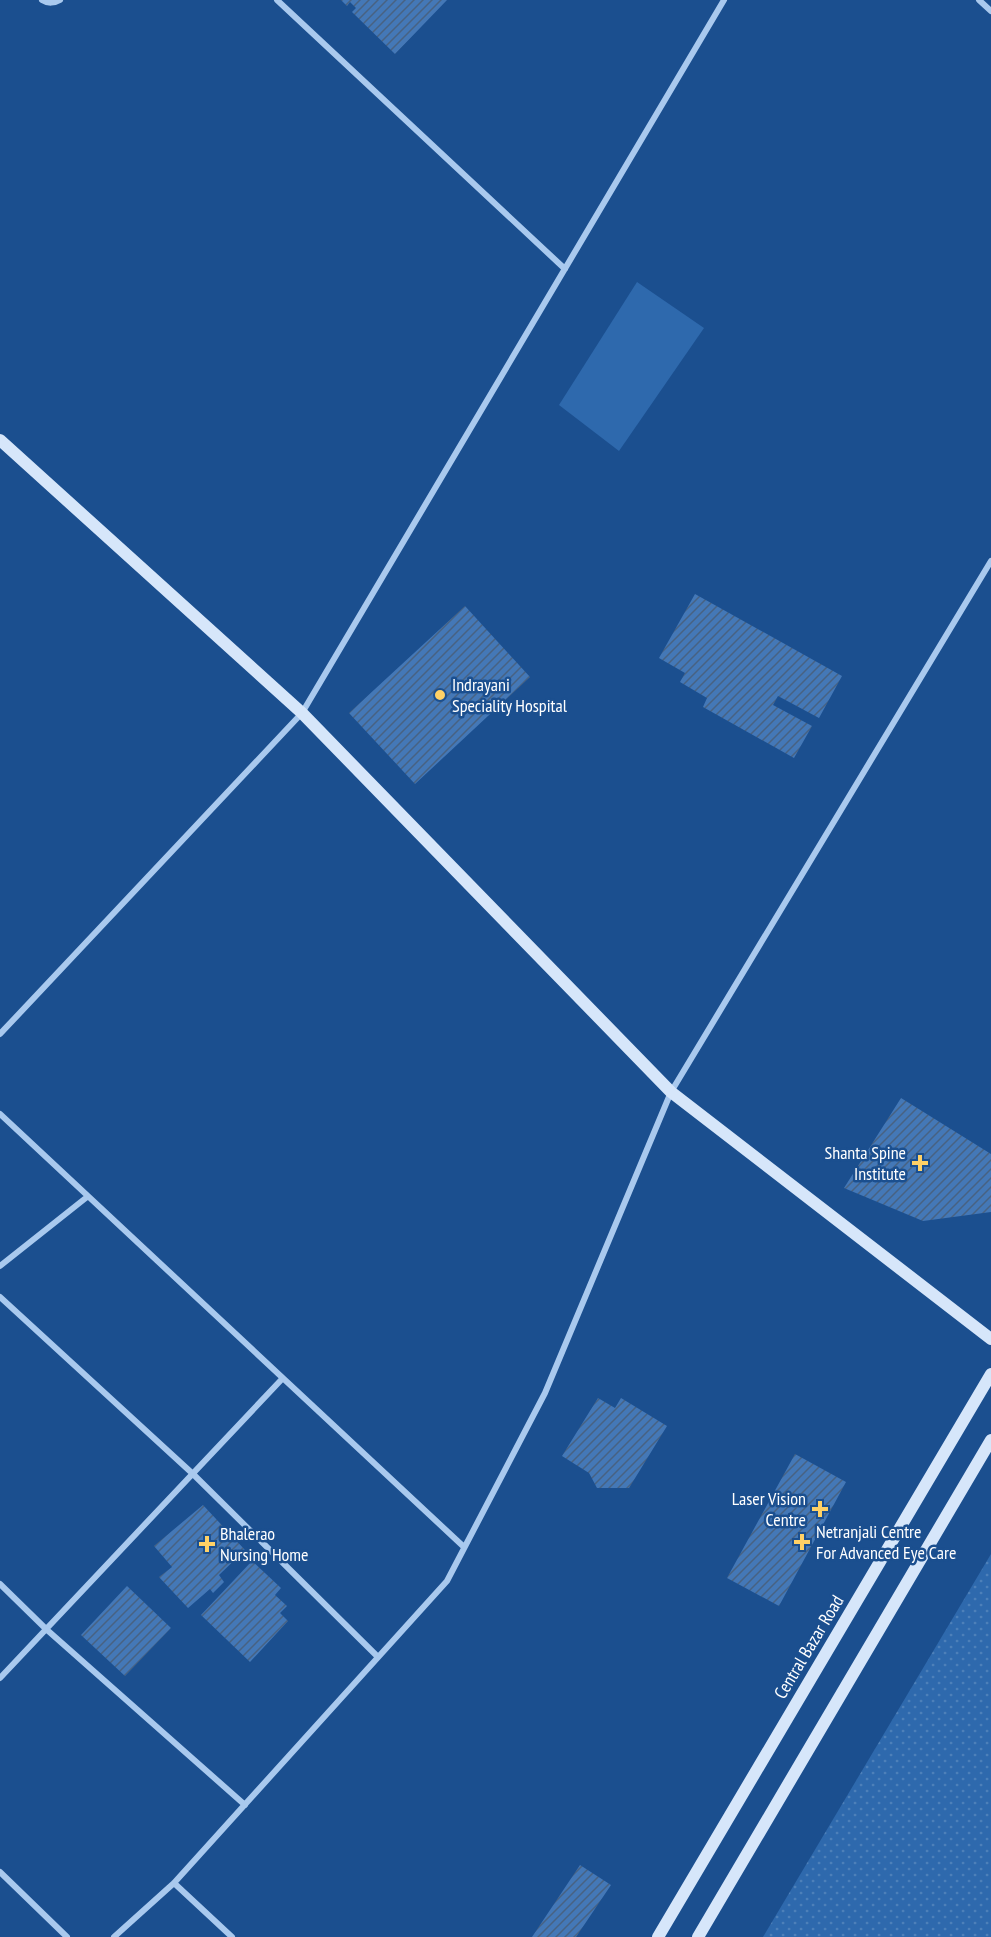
<svg xmlns="http://www.w3.org/2000/svg" width="991" height="1937" font-family="'PT Sans Narrow',sans-serif">
  <style>
    .grass { fill: url(#grass-dots) }
    .park { fill: #2e69ad }
    .building { fill: url(#building-hatch) }
    .lines { fill: none; stroke-linecap: round; stroke-linejoin: round }
    .street { stroke: #a9c9ee; stroke-width: 6 }
    .secondary { stroke: #d6e6fa; stroke-width: 12 }
    .poi-dot { fill: #ffd166; stroke: #1b4f8f; stroke-width: 2 }
    .labels { text-anchor: middle; stroke-width: 5; stroke-linejoin: round; paint-order: stroke }
    .poi-label { font-size: 18px; fill: #fff; stroke: #1b4f8f; text-anchor: start }
    .street-label { font-size: 18px; fill: #fff; stroke: #1b4f8f }
  </style>
  <defs>
    <pattern id="grass-dots" width="8" height="8" patternUnits="userSpaceOnUse" patternTransform="scale(1.5)"><rect width="8" height="8" fill="#2e69ad"/><path d="M2 2h.1M6 6h.1" fill="none" stroke="#4d80b9" stroke-width="1.8" stroke-linecap="round"/></pattern>
    <pattern id="building-hatch" width="6" height="6" patternUnits="userSpaceOnUse" patternTransform="scale(1.5)"><rect width="6" height="6" fill="#4478b7"/><path d="M-1 1l2-2M0 6l6-6M5 7l2-2" fill="none" stroke="#486282"/></pattern>
  </defs>
  <rect width="100%" height="100%" fill="#1b4f8f"/>
  <path class="grass" d="M991,1554V1937H763Z"/>
  <path class="park" d="M637,282L704,328L619,451L559,405Z"/>
  <path class="building" d="M341,0H447L395,54L352,12L356,8L350,2L347,6Z
    M695,594L842,676L819,718L778,696L773,705L812,726L794,758L703,707L707,698L680,682L685,673L659,658Z
    M465,606L530,677L415,784L349,713Z
    M901,1098L991,1154V1212L923,1221L844,1188Z
    M598,1398L615,1408L621,1398L667,1426L629,1488H597L589,1473L562,1456Z
    M795,1454L846,1482L779,1606L727,1578Z
    M203,1505L245,1550L219,1575L224,1582L213,1593L210,1589L188,1608L159,1577L172,1567L154,1546Z
    M252,1561L281,1588L275,1595L287,1606L280,1613L288,1621L250,1662L201,1615Z
    M127,1586L171,1628L125,1676L81,1635Z
    M580,1865L611,1885L576,1937H532Z"/>
  <g class="lines">
    <path class="street" d="M42,0C48,4 55,3 60,0
      M277,0L565,269
      M979,0L991,11
      M0,1034L302,713L724,0
      M0,1114L464,1547
      M0,1266L87,1197
      M0,1297L193,1474L378,1657
      M0,1584L46,1629L245,1805
      M0,1678L282,1379
      M0,1872L67,1937
      M174,1883L232,1937
      M114,1937L174,1883L447,1581L545,1393L671,1092L991,561"/>
    <path class="secondary" d="M0,440L302,713L671,1092L991,1339
      M658,1937L991,1374
      M698,1937L991,1440"/>
  </g>
  <g class="poi-dot">
    <circle cx="440" cy="695" r="6"/>
    <path d="M917 1154h6v6h6v6h-6v6h-6v-6h-6v-6h6z"/>
    <path d="M817 1500h6v6h6v6h-6v6h-6v-6h-6v-6h6z"/>
    <path d="M799 1533h6v6h6v6h-6v6h-6v-6h-6v-6h6z"/>
    <path d="M204 1535h6v6h6v6h-6v6h-6v-6h-6v-6h6z"/>
  </g>
  <g class="labels">
    <g class="poi-label">
      <text x="452" y="691">Indrayani<tspan x="452" dy="21">Speciality Hospital</tspan></text>
      <text x="906" y="1159" text-anchor="end">Shanta Spine<tspan x="906" dy="21">Institute</tspan></text>
      <text x="806" y="1505" text-anchor="end">Laser Vision<tspan x="806" dy="21">Centre</tspan></text>
      <text x="816" y="1538">Netranjali Centre<tspan x="816" dy="21">For Advanced Eye Care</tspan></text>
      <text x="220" y="1540">Bhalerao<tspan x="220" dy="21">Nursing Home</tspan></text>
    </g>
    <g class="street-label">
      <text transform="translate(809 1647) rotate(-59)" y="6">Central Bazar Road</text>
    </g>
  </g>
</svg>
